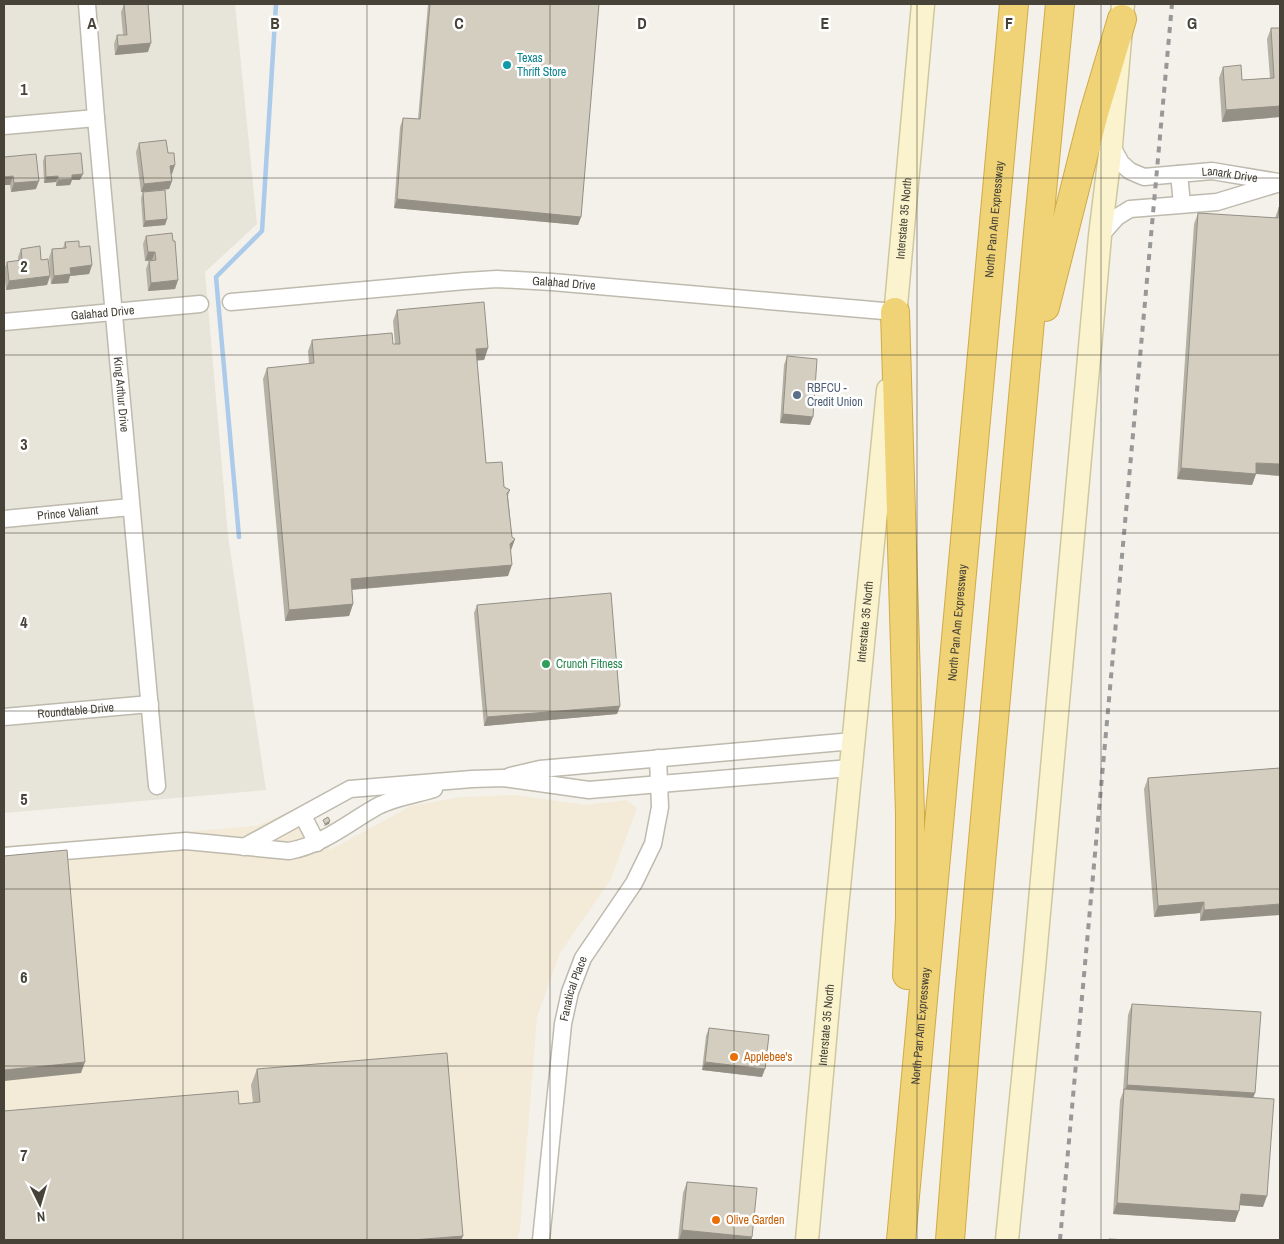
<svg xmlns="http://www.w3.org/2000/svg" width="1284" height="1244" font-family="'Archivo Narrow',sans-serif">
  <style>
    .residential { fill: #e7e4d9 }
    .commercial { fill: #f3ead7 }
    .lines { fill: none; stroke-linecap: round; stroke-linejoin: round }
    .stream { stroke: #accbea; stroke-width: 4.5 }
    .minor-casing { stroke: #bebaad; stroke-width: 19 }
    .secondary-casing { stroke: #cfc79d; stroke-width: 25 }
    .motorway-casing { stroke: #d0aa47; stroke-width: 30 }
    .minor { stroke: #fff; stroke-width: 16 }
    .secondary { stroke: #faf3cd; stroke-width: 22 }
    .motorway { stroke: #f1d377; stroke-width: 28 }
    .rail { stroke: #989898; stroke-width: 4; stroke-dasharray: 6 6; stroke-linecap: butt }
    .wall { fill: #b6b1a5 }
    .shaded-wall { fill: #949086 }
    .building { fill: #d4cec0; stroke: #949086 }
    .grid { fill: none; stroke: #474339; stroke-width: 1; stroke-opacity: 0.55 }
    .culture-dot { fill: #0f9aa8; stroke: #fff; stroke-width: 2 }
    .service-dot { fill: #5c6f8a; stroke: #fff; stroke-width: 2 }
    .leisure-dot { fill: #2e9e5b; stroke: #fff; stroke-width: 2 }
    .food-dot { fill: #e8710a; stroke: #fff; stroke-width: 2 }
    .labels { text-anchor: middle; stroke-width: 5; stroke-linejoin: round; paint-order: stroke }
    .culture-label { font-size: 12px; fill: #0d838f; stroke: #fff; text-anchor: start }
    .street-label { font-size: 12px; fill: #474339; stroke: #fff }
    .service-label { font-size: 12px; fill: #4e5e75; stroke: #fff; text-anchor: start }
    .leisure-label { font-size: 12px; fill: #27864d; stroke: #fff; text-anchor: start }
    .food-label { font-size: 12px; fill: #c56008; stroke: #fff; text-anchor: start }
    .grid-label { font-size: 16px; text-anchor: middle; font-weight: bold; fill: #474339; stroke: #fff; stroke-width: 5; stroke-linejoin: round; paint-order: stroke }
  </style>
  <rect width="100%" height="100%" fill="#f3f1ea"/>
  <path class="residential" d="M4,4H235L257,224L205,272L228,536L266,790L4,813Z"/>
  <path class="commercial" d="M516,795L585,805L626,800L637,808L611,879L560,953L537,1017L520,1229L517,1240H4V846L257,826L303,805L330,850L411,806L461,797Z"/>
  <g class="lines">
    <path class="stream" d="M239,537L216,277L262,231L276,4"/>
    <g class="minor-casing">
      <g id="minor">
        <path id="s1" d="M87,4L96,118L157,786"/>
        <path d="M4,126L96,118"/>
        <path id="s2" d="M1111,145L1121,163L1130,171L1144,177L1212,171L1278,182"/>
        <path d="M1179,174L1182,204"/>
        <path d="M1100,236L1117,217L1130,209L1217,202L1280,183"/>
        <path id="s3" d="M231,302L465,281L497,279L552,282L895,312"/>
        <path id="s4" d="M4,322L200,304"/>
        <path id="s5" d="M4,519L131,507"/>
        <path id="s6" d="M4,717L150,704"/>
        <path d="M510,776L540,769L853,741"/>
        <path d="M303,816L317,843"/>
        <path d="M244,847L350,789L472,779L503,778L589,790L850,768"/>
        <path d="M4,856L186,841L289,851C323,845 349,822 378,806C393,798 417,794 434,789"/>
        <path id="s7" d="M541,1240L563,1024L570,992L583,958L634,883L653,844L660,807L658,758"/>
      </g>
    </g>
    <g class="secondary-casing">
      <g id="secondary">
        <path id="s8" d="M894,328L923,4"/>
        <path id="s9" d="M807,1240L835,928L888,390"/>
        <path d="M1007,1240L1034,968L1100,236L1111,145L1123,4"/>
      </g>
    </g>
    <g class="motorway-casing">
      <g id="motorway">
        <path d="M1045,307L1094,113L1122,19"/>
        <path d="M895,312L910,814V917L907,975"/>
        <path id="s10" d="M901,1240L1014,4"/>
        <path d="M950,1240L969,996L1037,243L1060,4"/>
      </g>
    </g>
    <use href="#minor" class="minor"/>
    <use href="#secondary" class="secondary"/>
    <use href="#motorway" class="motorway"/>
    <path class="rail" d="M1060,1240L1172,4"/>
  </g>
  <path class="wall" d="M124,4L148,52L115,55L114,44L117,35H123L121,12Z
    M428,4H599L581,217L578,225L394,208L400,127L403,118L418,119Z
    M1271,28L1280,117L1222,122L1219,78L1223,67L1242,80L1270,78L1267,39Z
    M139,143L168,153L175,165L171,174L172,181L169,189L143,192L167,219L165,225L143,227L141,198L143,192H141L136,152Z
    M45,156L80,180H72L70,185L56,186V182L44,183L43,161Z
    M4,157L36,189L11,192L10,185H4Z
    M1279,207L1256,474L1252,485L1177,479L1194,224L1198,213L1275,218Z
    M146,236L178,280L175,289L148,291L146,269L149,261H152H145L143,244Z
    M65,242L79,247L92,265L89,274L70,276L68,283L51,284L49,258L52,249L63,248Z
    M21,249L41,260L50,276L47,285L6,290L4,270L7,262L18,261V257Z
    M397,310L488,348L484,360H477L486,463L504,487L510,490L508,496L512,537L515,539L511,550L508,576L352,590L353,604L349,616L285,621L263,379L267,368L309,364L308,351L312,340L395,344L393,321Z
    M787,356L810,425L780,423L784,365Z
    M477,605L620,706L617,714L484,726L474,613Z
    M1280,768L1200,921V913L1154,917L1144,789L1148,778Z
    M1132,1004L1254,1097L1263,1207L1240,1205L1235,1222L1113,1214L1120,1100L1123,1092L1128,1015Z
    M709,1028L762,1077L702,1070L706,1036Z
    M257,1069L463,1236L461,1240H4L239,1104L253,1103L251,1085Z
    M687,1182L752,1237L751,1240H678L683,1193Z"/>
  <path class="shaded-wall" d="M151,43L148,52L115,55L118,46Z
    M1280,106V117L1222,122L1226,110Z
    M175,165L172,174H167L170,166Z
    M83,174L80,180H72L70,185L56,186L58,180L72,175Z
    M13,176L10,185H4V177Z
    M58,176L56,182L44,183L46,177Z
    M39,181L36,189L11,192L14,183Z
    M172,181L169,189L141,192L144,184Z
    M397,199L581,217L578,225L394,208Z
    M167,219L165,225L143,227L145,221Z
    M148,252H155L152,260L145,261Z
    M92,265L89,274L70,276L68,283L51,284L54,276L70,268Z
    M50,276L47,285L6,290L9,281Z
    M178,280L175,289L148,291L151,283Z
    M488,348L484,360L472,361L476,349Z
    M783,414L813,417L810,425L780,423Z
    M1256,463L1280,464V476L1256,474L1252,485L1177,479L1181,468Z
    M515,539L511,550L510,544Z
    M512,565L508,576L347,590L351,579Z
    M353,604L349,616L285,621L289,610Z
    M620,706L617,714L484,726L487,717Z
    M330,821L329,824L324,826L325,824Z
    M1204,902L1200,913L1154,917L1158,906Z
    M1280,904V915L1200,921L1204,910Z
    M85,1062L81,1073L4,1081V1070Z
    M705,1062L765,1069L762,1077L702,1070Z
    M1127,1085L1255,1093L1251,1104L1124,1093Z
    M1241,1194L1267,1196L1263,1207L1237,1205Z
    M1117,1203L1239,1211L1235,1222L1113,1214Z
    M682,1230L752,1237L751,1240H679Z
    M463,1236L461,1240H412Z"/>
  <path class="building" d="M124,4H148L151,43L118,46L117,35H127Z
    M430,4H599L581,217L397,199L403,118L420,119Z
    M1271,28H1280V106L1226,110L1223,67L1241,65L1242,80L1274,78Z
    M166,140L168,153H174L175,165L170,166L172,181L144,184L139,143Z
    M81,153L83,174L72,175V179L58,180V176L46,177L45,156Z
    M36,154L39,181L14,183L13,176L4,177V157Z
    M165,190L167,219L145,221L143,192Z
    M1279,207H1280V464L1256,463V474L1181,468L1198,213L1278,218Z
    M172,233L173,241H175L178,280L151,283L149,261L156,260L155,252H148L146,236Z
    M79,241V247L90,246L92,265L70,268L71,274L54,276L52,249L66,248L65,242Z
    M40,246L41,260L48,259L50,276L9,281L7,262L22,260L21,249Z
    M484,302L488,348L476,349L486,463L502,462L504,487L510,490L507,493L512,537L515,539L510,544L512,565L351,579L353,604L289,610L267,368L314,363L312,340L392,333L393,344H400L397,310Z
    M787,356L817,359L813,417L783,414Z
    M611,593L620,706L487,717L477,605Z
    M1280,768V904L1204,910V902L1158,906L1148,778Z
    M328,817L330,821L325,824L323,820Z
    M67,850L85,1062L4,1070V856Z
    M1132,1004L1261,1012L1255,1093L1127,1085Z
    M709,1028L769,1035L765,1069L705,1062Z
    M447,1053L463,1236L412,1240H4V1111L238,1091L239,1104L260,1102L257,1069Z
    M1124,1089L1274,1099L1267,1196L1241,1194L1239,1211L1117,1203Z
    M687,1182L757,1188L752,1237L682,1230Z
    M1109,1239L1128,1240H1109Z"/>
  <path class="grid" d="M183,4V1240M367,4V1240M550,4V1240M734,4V1240M917,4V1240M1101,4V1240M4,178H1280M4,355H1280M4,533H1280M4,711H1280M4,889H1280M4,1066H1280"/>
  <circle class="culture-dot" cx="507" cy="65" r="5"/>
  <circle class="service-dot" cx="797" cy="395" r="5"/>
  <circle class="leisure-dot" cx="546" cy="664" r="5"/>
  <g class="food-dot">
    <circle cx="734" cy="1057" r="5"/>
    <circle cx="716" cy="1220" r="5"/>
  </g>
  <g class="labels">
    <g class="culture-label">
      <text x="517" y="62">Texas<tspan x="517" dy="14">Thrift Store</tspan></text>
    </g>
    <g class="street-label">
      <text dy="4" stroke="none"><textPath href="#s2" startOffset="134">Lanark Drive</textPath></text>
      <text dy="4" stroke="none"><textPath href="#s8" startOffset="110">Interstate 35 North</textPath></text>
      <text dy="4" stroke="none"><textPath href="#s10" startOffset="1025">North Pan Am Expressway</textPath></text>
      <text dy="4" stroke="none"><textPath href="#s3" startOffset="334">Galahad Drive</textPath></text>
      <text dy="4" stroke="none"><textPath href="#s4" startOffset="99">Galahad Drive</textPath></text>
      <text dy="4" stroke="none"><textPath href="#s1" startOffset="392">King Arthur Drive</textPath></text>
      <text dy="4" stroke="none"><textPath href="#s5" startOffset="64">Prince Valiant</textPath></text>
      <text dy="4" stroke="none"><textPath href="#s9" startOffset="621">Interstate 35 North</textPath></text>
      <text dy="4" stroke="none"><textPath href="#s10" startOffset="620">North Pan Am Expressway</textPath></text>
      <text dy="4" stroke="none"><textPath href="#s6" startOffset="72">Roundtable Drive</textPath></text>
      <text dy="4" stroke="none"><textPath href="#s7" startOffset="254">Fanatical Place</textPath></text>
      <text dy="4" stroke="none"><textPath href="#s9" startOffset="216">Interstate 35 North</textPath></text>
      <text dy="4" stroke="none"><textPath href="#s10" startOffset="215">North Pan Am Expressway</textPath></text>
    </g>
    <g class="service-label">
      <text x="807" y="392">RBFCU -<tspan x="807" dy="14">Credit Union</tspan></text>
    </g>
    <g class="leisure-label">
      <text x="556" y="668">Crunch Fitness</text>
    </g>
    <g class="food-label">
      <text x="744" y="1061">Applebee's</text>
      <text x="726" y="1224">Olive Garden</text>
    </g>
  </g>
  <g class="grid-label">
    <text x="92" y="29">A</text>
    <text x="275" y="29">B</text>
    <text x="459" y="29">C</text>
    <text x="642" y="29">D</text>
    <text x="825" y="29">E</text>
    <text x="1009" y="29">F</text>
    <text x="1192" y="29">G</text>
    <text x="24" y="95">1</text>
    <text x="24" y="272">2</text>
    <text x="24" y="450">3</text>
    <text x="24" y="628">4</text>
    <text x="24" y="805">5</text>
    <text x="24" y="983">6</text>
    <text x="24" y="1161">7</text>
  </g>
  <rect width="1284" height="1244" fill="none" stroke="#474339" stroke-width="10"/>
  <g transform="translate(40 1204) rotate(175)" stroke="#ffffff" stroke-width="4" paint-order="stroke">
  <path d="M0-4L9 19L0 12L-9 19Z" fill="#474339"/>
  <text y="-8" font-size="14" font-weight="bold" text-anchor="middle" fill="#474339">N</text>
  </g>
</svg>
